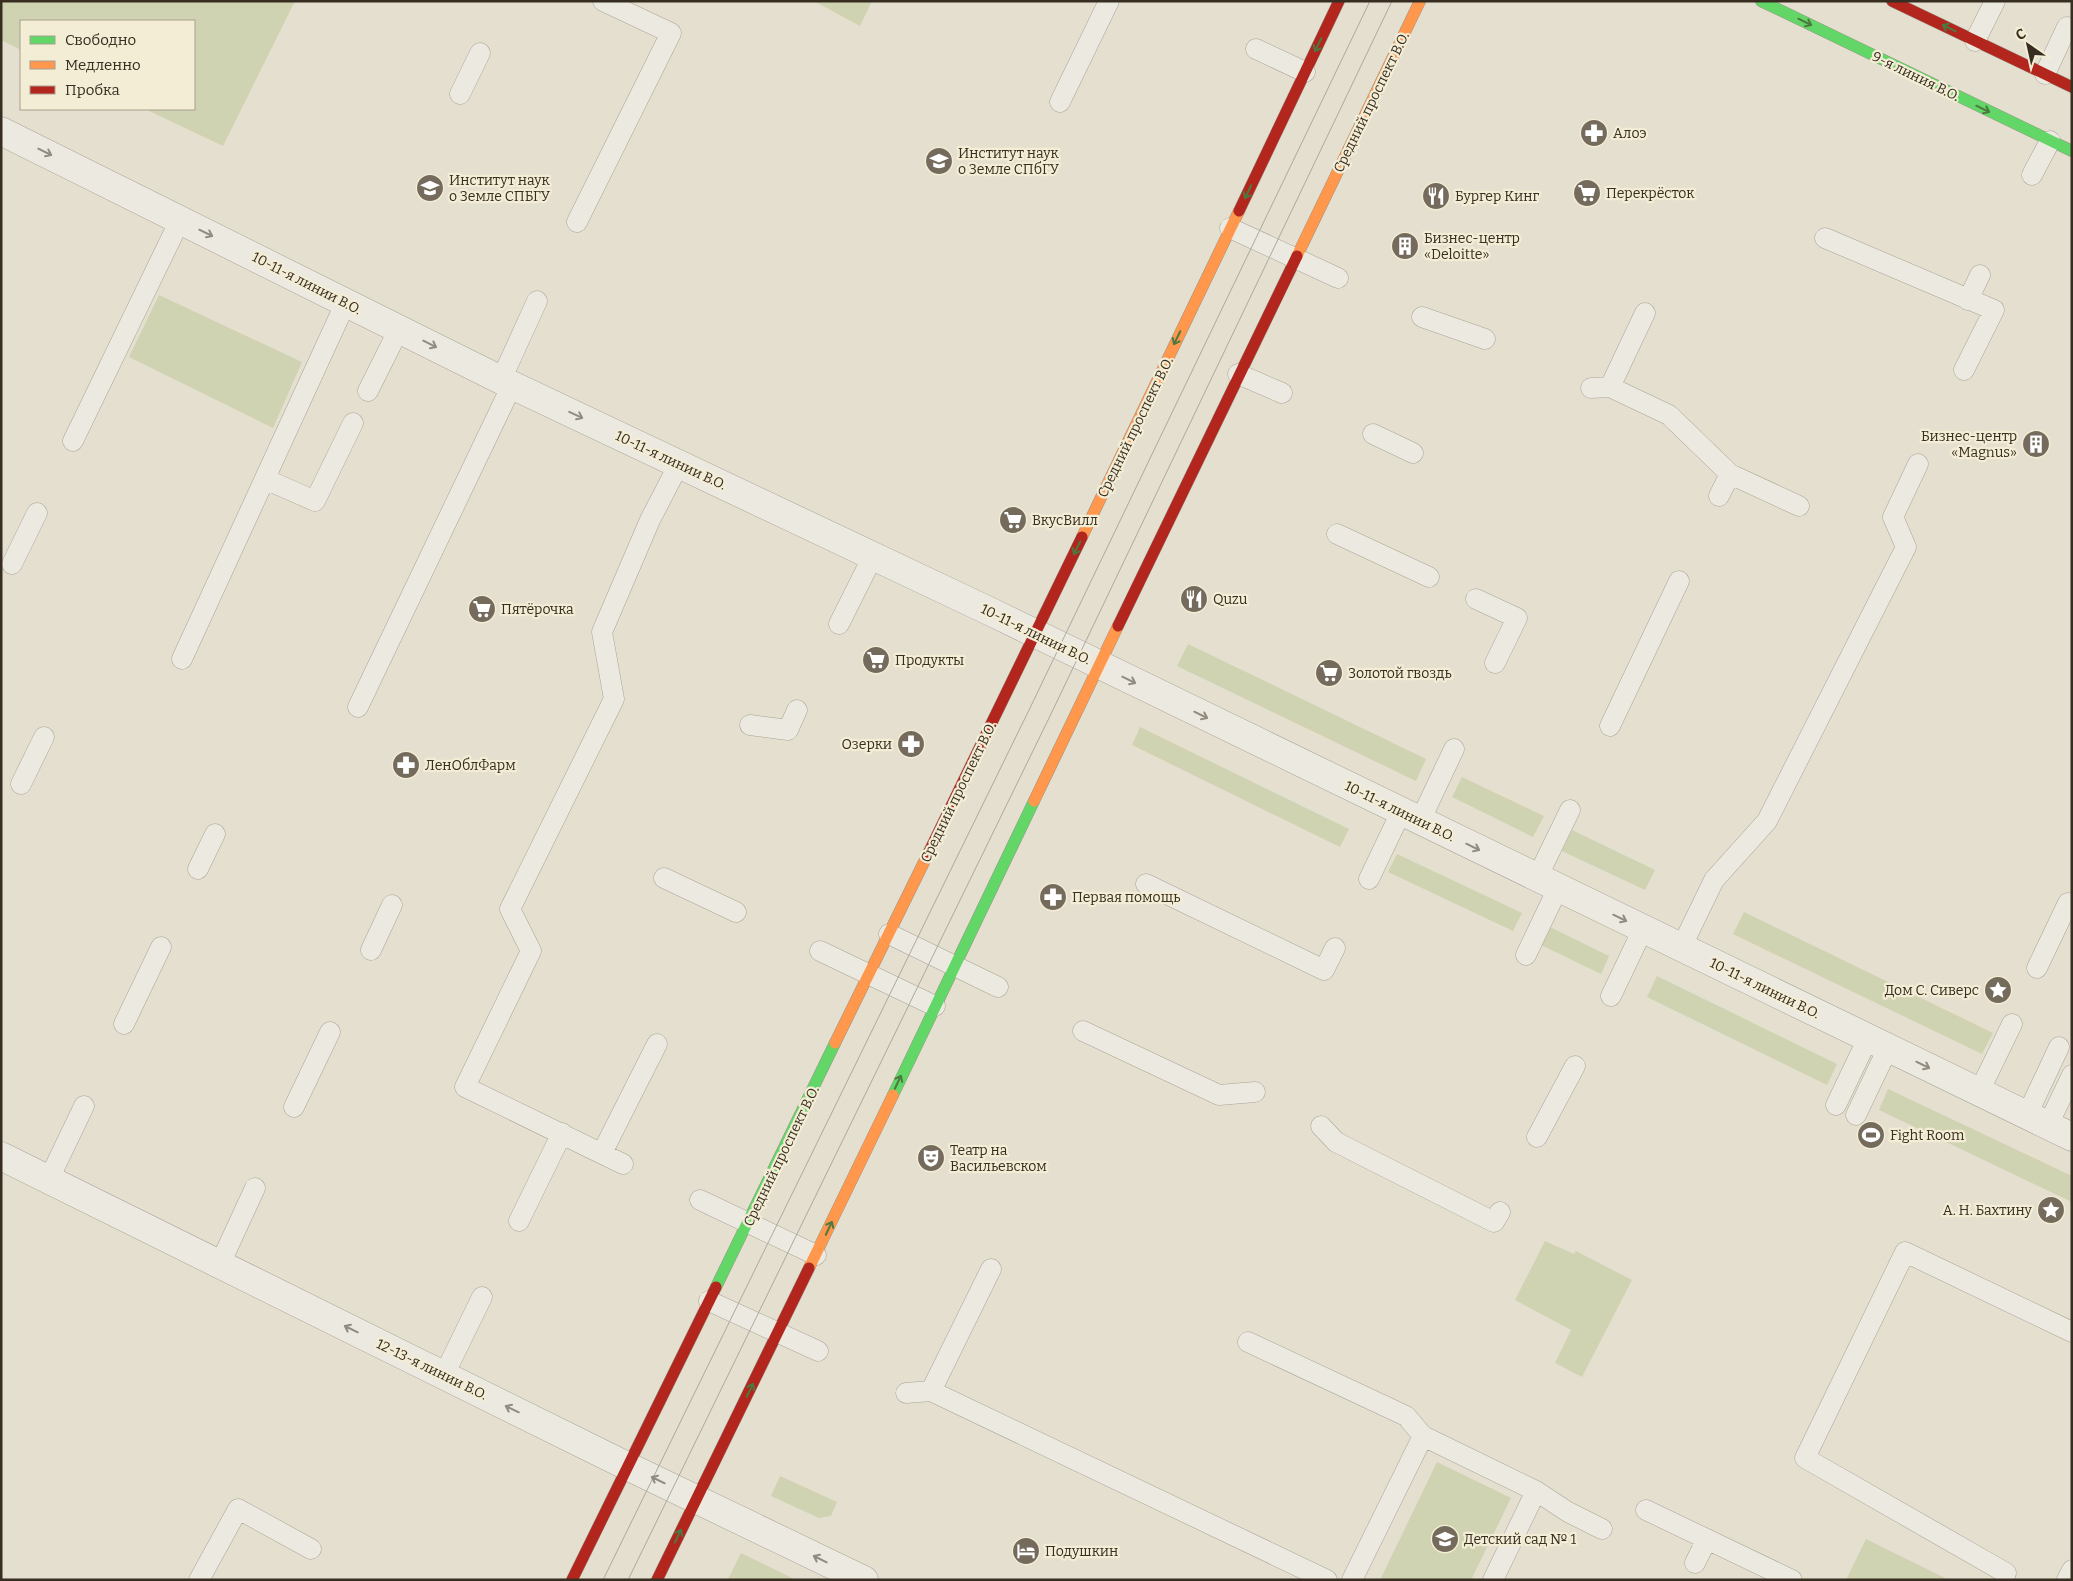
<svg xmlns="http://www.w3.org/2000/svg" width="2073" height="1581" font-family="Bitter,serif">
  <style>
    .green { fill: #d0d3b2 }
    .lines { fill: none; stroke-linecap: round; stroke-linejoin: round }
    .lane-casing { stroke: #a9a497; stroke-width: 21 }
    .street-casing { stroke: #a9a497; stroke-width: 29 }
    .fast-casing { stroke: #999387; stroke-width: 12 }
    .slow-casing { stroke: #999387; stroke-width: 12 }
    .jam-casing { stroke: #999387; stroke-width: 12 }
    .lane { stroke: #ece9e0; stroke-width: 20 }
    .street { stroke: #ece9e0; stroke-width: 28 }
    .fast { stroke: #63d668; stroke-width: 11 }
    .slow { stroke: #ff974d; stroke-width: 11 }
    .jam { stroke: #b3261e; stroke-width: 11 }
    .tram { stroke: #aba8a0; stroke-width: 1 }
    .oneway { stroke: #4b7940 }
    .oneway2 { stroke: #928b80 }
    .labels { text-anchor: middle; stroke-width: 4.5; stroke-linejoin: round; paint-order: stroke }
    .street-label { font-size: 14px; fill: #372d20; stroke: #f4edd5 }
    .poi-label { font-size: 14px; fill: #372d20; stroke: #f4edd5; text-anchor: start }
  </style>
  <rect width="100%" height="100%" fill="#e4dfce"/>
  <path class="green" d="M1,1H295L223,146L145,109H194V21H21V50L1,40Z
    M814,1H872L860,26Z
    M159,295L302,362L273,428L129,357Z
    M1188,644L1426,759L1416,781L1177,666Z
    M1140,727L1349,829L1340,847L1132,745Z
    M1462,777L1544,816L1533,837L1452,797Z
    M1572,830L1655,870L1645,890L1562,851Z
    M1397,854L1522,913L1513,931L1388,872Z
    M1744,912L1993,1033L1982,1054L1733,934Z
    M1550,927L1609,956L1601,974L1541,945Z
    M1657,976L1837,1064L1827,1085L1647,997Z
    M1888,1089L2072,1176V1202L1879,1110Z
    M1545,1241L1574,1254L1576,1251L1632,1280L1582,1377L1555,1363L1571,1330L1515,1300Z
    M1437,1462L1511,1498L1471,1580H1380Z
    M780,1476L837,1502L831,1516L819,1518L771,1496Z
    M1866,1539L1949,1580H1846Z
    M741,1553L796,1580L728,1579Z"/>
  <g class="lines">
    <g class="lane-casing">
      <path id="lane" d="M1975,41L1995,1
        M1256,49L1305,72
        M2045,74L2067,27
        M460,94L480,53
        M1060,102L1109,1
        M2032,175L2050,141
        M577,222L671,33L603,1
        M1230,228L1338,278
        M1825,238L1994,310L1964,370
        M1968,300L1980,275
        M1422,317L1485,339
        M1238,374L1282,393
        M501,380L537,301
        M1610,387L1669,415L1730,474L1799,506
        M1591,388L1610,387L1645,313
        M368,391L399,329
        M1373,434L1413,453
        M73,441L180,220
        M265,479L315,501L353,423
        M1719,496L1730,474
        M1337,534L1429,577
        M12,564L37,513
        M1476,599L1517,618L1495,663
        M839,624L873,556
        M182,659L346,302
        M358,707L512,385
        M750,725L788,730L797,710
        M1610,726L1679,581
        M21,784L44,737
        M1420,821L1454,749
        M198,869L215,834
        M664,878L736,912
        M1537,878L1570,810
        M1369,879L1401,812
        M1146,884L1324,970L1335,948
        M889,934L998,987
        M1681,948L1714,880L1767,821L1906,547L1893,517L1918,464
        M371,950L392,905
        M820,951L935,1006
        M1526,955L1558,888
        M2037,968L2068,903
        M1611,996L1643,929
        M124,1024L161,947
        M1083,1031L1219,1095L1255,1092
        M1979,1092L2012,1024
        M1836,1105L1868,1038
        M294,1107L330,1032
        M1856,1115L1888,1048
        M2027,1115L2059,1047
        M2048,1125L2072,1075
        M1321,1126L1336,1142L1494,1222L1500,1212
        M1537,1137L1575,1066
        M602,1153L657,1044
        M623,1164L465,1087L531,951L510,909L614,699L602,632L650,520L679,464
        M49,1179L84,1106
        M700,1200L816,1255
        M519,1221L562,1133
        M220,1264L255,1188
        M709,1301L818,1351
        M1248,1342L1406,1416L1423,1436
        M444,1375L482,1297
        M931,1391L991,1269
        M906,1393L931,1391L1327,1580
        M1646,1510L1792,1580
        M1695,1563L1707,1539
        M2006,1573L1805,1458L1905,1252L2072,1332
        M199,1580L238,1509L311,1549
        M1352,1580L1423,1436L1536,1491L1568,1512L1602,1529
        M1493,1580L1536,1491
        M2067,1580L2072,1570"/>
    </g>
    <g class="street-casing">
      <path id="street" d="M1,131L501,380L987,610L2072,1137
        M1,1156L627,1466L864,1580"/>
    </g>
    <g class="fast-casing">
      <path id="fast" d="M1761,1L2072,151
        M893,1095L1034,801
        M716,1287L835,1043"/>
    </g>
    <g class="slow-casing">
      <path id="slow" d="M1297,256L1420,1
        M1082,537L1239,211
        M1034,801L1118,626
        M835,1043L926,858
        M809,1268L893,1095"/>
    </g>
    <g class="jam-casing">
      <path id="jam" d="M1892,1L2072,87
        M1239,211L1339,1
        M1118,626L1297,256
        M926,858L1082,537
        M572,1580L716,1287
        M657,1580L809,1268"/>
    </g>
    <use href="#lane" class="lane"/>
    <use href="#street" class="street"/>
    <use href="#fast" class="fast"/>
    <use href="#slow" class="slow"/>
    <use href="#jam" class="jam"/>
    <path class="tram" d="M603,1580L1030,708L1370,1
      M628,1580L1050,716L1392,1"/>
  </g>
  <defs><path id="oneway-shaft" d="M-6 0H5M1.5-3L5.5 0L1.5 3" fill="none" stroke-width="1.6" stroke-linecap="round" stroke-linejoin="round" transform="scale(1.25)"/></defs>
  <g class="oneway">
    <use href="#oneway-shaft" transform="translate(1805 22) rotate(26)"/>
    <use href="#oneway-shaft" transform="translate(1949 28) rotate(-154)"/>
    <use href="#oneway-shaft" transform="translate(1318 45) rotate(116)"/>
    <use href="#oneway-shaft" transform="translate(1983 109) rotate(26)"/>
    <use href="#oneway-shaft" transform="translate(1248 192) rotate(116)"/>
    <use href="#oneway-shaft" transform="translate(1177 338) rotate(116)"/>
    <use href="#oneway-shaft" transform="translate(1077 548) rotate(116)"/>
    <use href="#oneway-shaft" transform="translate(898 1082) rotate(-65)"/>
    <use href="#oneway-shaft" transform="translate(829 1228) rotate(-65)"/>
    <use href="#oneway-shaft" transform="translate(750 1390) rotate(-64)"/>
    <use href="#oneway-shaft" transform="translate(678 1536) rotate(-64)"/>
  </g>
  <g class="oneway2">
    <use href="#oneway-shaft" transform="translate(45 152) rotate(26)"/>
    <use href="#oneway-shaft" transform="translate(206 233) rotate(26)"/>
    <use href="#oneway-shaft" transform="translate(430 344) rotate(27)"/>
    <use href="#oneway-shaft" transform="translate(576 415) rotate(25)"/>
    <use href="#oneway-shaft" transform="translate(1129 680) rotate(26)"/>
    <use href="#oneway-shaft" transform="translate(1201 715) rotate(26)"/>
    <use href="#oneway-shaft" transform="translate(1473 847) rotate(26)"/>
    <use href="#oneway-shaft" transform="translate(1620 918) rotate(26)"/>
    <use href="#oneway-shaft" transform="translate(1923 1065) rotate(26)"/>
    <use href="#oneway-shaft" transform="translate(351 1329) rotate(-154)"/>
    <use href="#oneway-shaft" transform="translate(512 1409) rotate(-154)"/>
    <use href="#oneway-shaft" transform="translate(658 1480) rotate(-154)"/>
    <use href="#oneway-shaft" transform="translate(820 1559) rotate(-154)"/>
  </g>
  <defs>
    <g id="pharmacy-disc" transform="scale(1.4375)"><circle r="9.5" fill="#746b5d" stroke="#f4edd5"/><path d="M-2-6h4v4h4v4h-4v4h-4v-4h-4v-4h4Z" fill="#fff"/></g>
    <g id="university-disc" transform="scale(1.4375)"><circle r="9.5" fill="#746b5d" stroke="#f4edd5"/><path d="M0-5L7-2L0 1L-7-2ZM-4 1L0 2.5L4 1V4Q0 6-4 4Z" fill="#fff"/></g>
    <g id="supermarket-disc" transform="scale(1.4375)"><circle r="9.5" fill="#746b5d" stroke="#f4edd5"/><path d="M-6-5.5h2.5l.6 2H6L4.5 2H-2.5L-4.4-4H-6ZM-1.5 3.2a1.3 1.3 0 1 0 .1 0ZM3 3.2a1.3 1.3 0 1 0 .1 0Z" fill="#fff"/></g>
    <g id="restaurant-disc" transform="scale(1.4375)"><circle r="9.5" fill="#746b5d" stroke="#f4edd5"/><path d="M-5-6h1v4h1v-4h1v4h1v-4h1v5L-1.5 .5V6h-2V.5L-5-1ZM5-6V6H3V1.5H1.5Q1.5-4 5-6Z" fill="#fff"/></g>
    <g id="building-disc" transform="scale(1.4375)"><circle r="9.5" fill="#746b5d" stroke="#f4edd5"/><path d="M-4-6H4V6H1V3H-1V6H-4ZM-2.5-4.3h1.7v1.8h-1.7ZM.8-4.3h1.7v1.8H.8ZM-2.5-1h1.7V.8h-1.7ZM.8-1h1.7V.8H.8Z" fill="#fff"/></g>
    <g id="sight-disc" transform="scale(1.4375)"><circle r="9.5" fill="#746b5d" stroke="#f4edd5"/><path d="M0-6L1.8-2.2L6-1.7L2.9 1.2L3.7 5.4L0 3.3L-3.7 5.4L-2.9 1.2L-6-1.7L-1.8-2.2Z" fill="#fff"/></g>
    <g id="stadium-disc" transform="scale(1.4375)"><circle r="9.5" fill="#746b5d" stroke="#f4edd5"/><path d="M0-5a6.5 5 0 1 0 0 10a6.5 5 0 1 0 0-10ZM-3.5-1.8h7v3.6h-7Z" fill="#fff"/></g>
    <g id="theatre-disc" transform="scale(1.4375)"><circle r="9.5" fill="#746b5d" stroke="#f4edd5"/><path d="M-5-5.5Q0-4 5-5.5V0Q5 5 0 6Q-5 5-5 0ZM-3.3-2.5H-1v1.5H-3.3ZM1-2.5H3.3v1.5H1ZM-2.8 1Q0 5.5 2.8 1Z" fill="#fff"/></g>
    <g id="school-disc" transform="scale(1.4375)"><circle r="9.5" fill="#746b5d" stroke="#f4edd5"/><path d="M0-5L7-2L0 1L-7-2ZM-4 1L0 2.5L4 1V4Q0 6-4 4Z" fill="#fff"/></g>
    <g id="hotel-disc" transform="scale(1.4375)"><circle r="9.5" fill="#746b5d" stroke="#f4edd5"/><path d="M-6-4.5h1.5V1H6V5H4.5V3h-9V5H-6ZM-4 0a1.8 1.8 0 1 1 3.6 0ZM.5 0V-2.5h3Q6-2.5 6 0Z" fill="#fff"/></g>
  </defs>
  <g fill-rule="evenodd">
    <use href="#pharmacy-disc" x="1594" y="133"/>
    <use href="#university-disc" x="939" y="161"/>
    <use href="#university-disc" x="430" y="188"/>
    <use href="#supermarket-disc" x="1587" y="193"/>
    <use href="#restaurant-disc" x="1436" y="196"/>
    <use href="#building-disc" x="1405" y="246"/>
    <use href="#building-disc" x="2036" y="444"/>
    <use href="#supermarket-disc" x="1013" y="520"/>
    <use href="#restaurant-disc" x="1194" y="599"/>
    <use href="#supermarket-disc" x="482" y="609"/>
    <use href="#supermarket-disc" x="876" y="660"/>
    <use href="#supermarket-disc" x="1329" y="673"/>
    <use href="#pharmacy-disc" x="911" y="744"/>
    <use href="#pharmacy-disc" x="406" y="765"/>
    <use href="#pharmacy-disc" x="1053" y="897"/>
    <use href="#sight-disc" x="1998" y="990"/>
    <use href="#stadium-disc" x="1871" y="1135"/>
    <use href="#theatre-disc" x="931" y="1158"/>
    <use href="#sight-disc" x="2051" y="1210"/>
    <use href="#school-disc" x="1445" y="1539"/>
    <use href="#hotel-disc" x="1026" y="1551"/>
  </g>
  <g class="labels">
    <g class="street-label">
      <text transform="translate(1916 76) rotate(26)" y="5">9-я линия В.О.</text>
      <text transform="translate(1371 102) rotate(-64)" y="5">Средний проспект В.О.</text>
      <text transform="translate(307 283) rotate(27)" y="5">10-11-я линии В.О.</text>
      <text transform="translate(1135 427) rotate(-64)" y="5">Средний проспект В.О.</text>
      <text transform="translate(671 460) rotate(25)" y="5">10-11-я линии В.О.</text>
      <text transform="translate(1036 634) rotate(26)" y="5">10-11-я линии В.О.</text>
      <text transform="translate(958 792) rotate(-64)" y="5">Средний проспект В.О.</text>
      <text transform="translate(1400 811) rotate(26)" y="5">10-11-я линии В.О.</text>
      <text transform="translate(1765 988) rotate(26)" y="5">10-11-я линии В.О.</text>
      <text transform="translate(781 1156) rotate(-64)" y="5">Средний проспект В.О.</text>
      <text transform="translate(432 1369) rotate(26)" y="5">12-13-я линии В.О.</text>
    </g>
    <g class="poi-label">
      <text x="1613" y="138">Алоэ</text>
      <text x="958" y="158">Институт наук<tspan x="958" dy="16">о Земле СПбГУ</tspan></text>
      <text x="449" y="185">Институт наук<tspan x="449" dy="16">о Земле СПБГУ</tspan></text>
      <text x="1606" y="198">Перекрёсток</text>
      <text x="1455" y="201">Бургер Кинг</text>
      <text x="1424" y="243">Бизнес-центр<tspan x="1424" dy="16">«Deloitte»</tspan></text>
      <text x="2017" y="441" text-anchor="end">Бизнес-центр<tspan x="2017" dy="16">«Magnus»</tspan></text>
      <text x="1032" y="525">ВкусВилл</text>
      <text x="1213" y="604">Quzu</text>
      <text x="501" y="614">Пятёрочка</text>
      <text x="895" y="665">Продукты</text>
      <text x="1348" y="678">Золотой гвоздь</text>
      <text x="892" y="749" text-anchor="end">Озерки</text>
      <text x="425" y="770">ЛенОблФарм</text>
      <text x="1072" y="902">Первая помощь</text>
      <text x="1979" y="995" text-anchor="end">Дом С. Сиверс</text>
      <text x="1890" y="1140">Fight Room</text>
      <text x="950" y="1155">Театр на<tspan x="950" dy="16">Васильевском</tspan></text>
      <text x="2032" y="1215" text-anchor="end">А. Н. Бахтину</text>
      <text x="1464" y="1544">Детский сад № 1</text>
      <text x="1045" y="1556">Подушкин</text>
    </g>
  </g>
  <rect width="2073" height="1581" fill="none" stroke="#372d20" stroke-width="5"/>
  <rect x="20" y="20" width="175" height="90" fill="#f4edd5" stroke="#a8a08d"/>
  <rect x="30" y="36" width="25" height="8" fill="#63d668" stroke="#a8a08d"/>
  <text x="65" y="45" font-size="15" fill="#372d20">Свободно</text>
  <rect x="30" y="61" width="25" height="8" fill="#ff974d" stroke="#a8a08d"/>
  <text x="65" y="70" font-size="15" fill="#372d20">Медленно</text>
  <rect x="30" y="86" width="25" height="8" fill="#b3261e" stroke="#a8a08d"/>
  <text x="65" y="95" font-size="15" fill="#372d20">Пробка</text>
  <g transform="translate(2028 45) rotate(326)" stroke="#f4edd5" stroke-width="4" paint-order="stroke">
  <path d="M0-4L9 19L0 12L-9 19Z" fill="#372d20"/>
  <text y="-8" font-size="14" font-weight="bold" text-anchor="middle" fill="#372d20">С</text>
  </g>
</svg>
